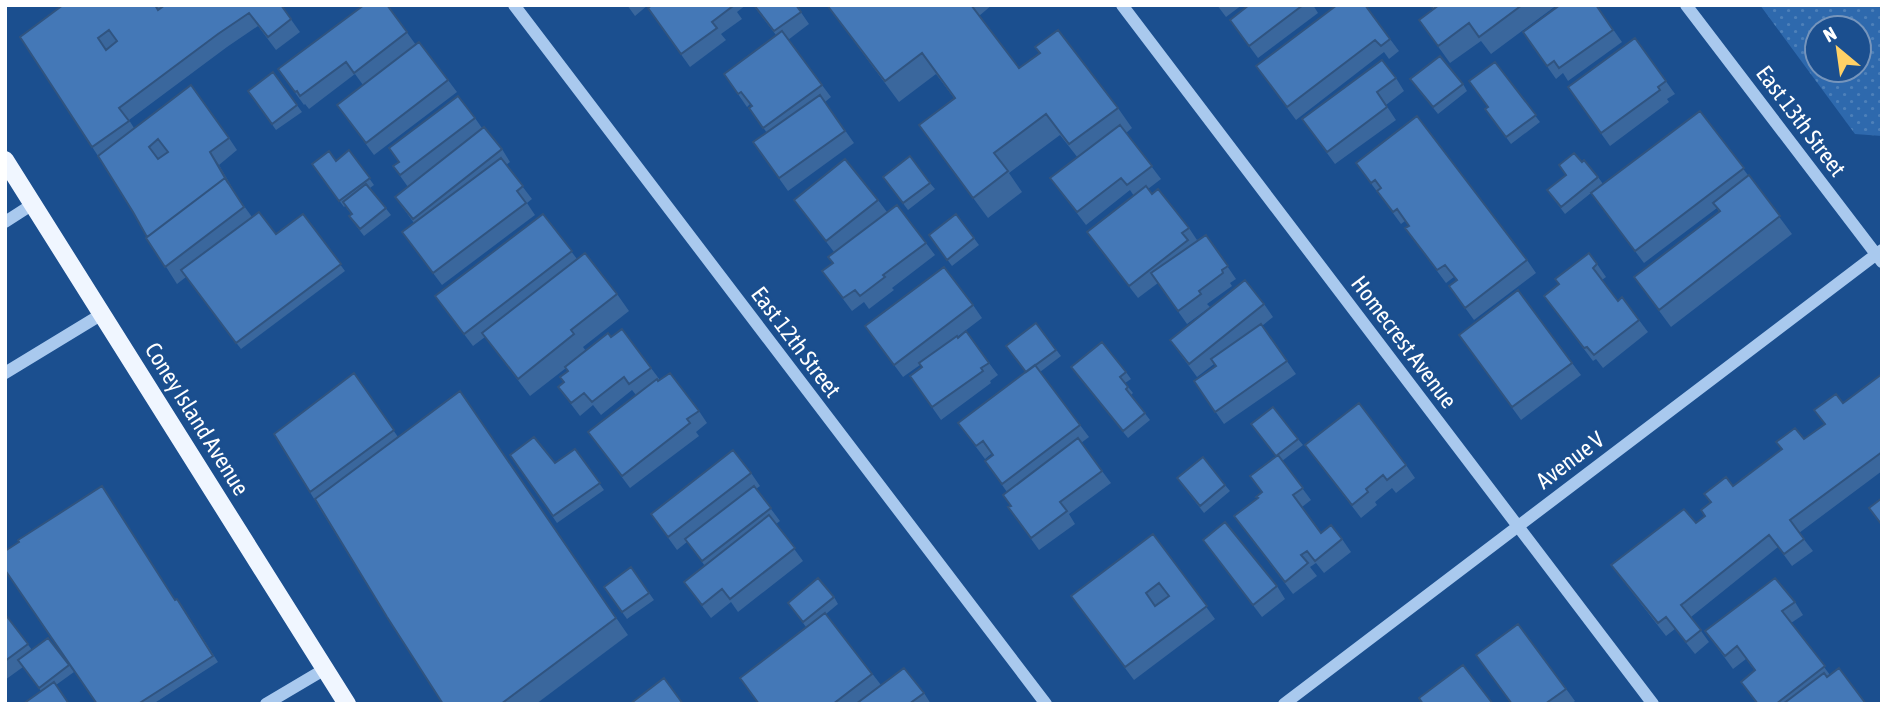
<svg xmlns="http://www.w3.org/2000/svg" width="1887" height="709" font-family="'Asap Condensed',sans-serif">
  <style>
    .park { fill: url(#park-dots); fill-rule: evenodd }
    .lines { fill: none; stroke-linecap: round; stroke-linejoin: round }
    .minor { stroke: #a9c9ee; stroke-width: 12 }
    .major { stroke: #f0f6ff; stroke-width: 18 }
    .wall { fill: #3a679d }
    .shaded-wall { fill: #305480 }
    .building { fill: #4478b7; stroke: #305480; stroke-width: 2; fill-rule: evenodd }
    .labels { text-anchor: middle; stroke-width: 5; stroke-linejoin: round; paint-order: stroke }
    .street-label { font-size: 23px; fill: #fff; stroke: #1b4f8f }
  </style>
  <defs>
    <pattern id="park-dots" width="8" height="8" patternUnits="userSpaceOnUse" patternTransform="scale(1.75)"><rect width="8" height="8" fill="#2e69ad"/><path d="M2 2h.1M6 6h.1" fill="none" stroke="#4d80b9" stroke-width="1.8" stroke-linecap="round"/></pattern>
  </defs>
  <rect width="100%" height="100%" fill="#1b4f8f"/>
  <path class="park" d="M1760,5H1882V136L1855,134ZM1817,28H1859V70H1817Z"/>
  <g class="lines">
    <path class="minor" d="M514,5L1046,704
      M1122,5L1653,704
      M1686,5L1882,262
      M5,222L33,204
      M5,373L102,314
      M266,704L325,669
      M1284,704L1882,250"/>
    <path class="major" d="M5,160L347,704"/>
  </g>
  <path class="wall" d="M63,5H284L282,7L300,32L276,50L258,26L227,47L129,120L134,128L229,138L237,150L219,165L237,196L252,217L276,234L303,214L345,271L241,349L186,277L177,284L147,237L133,212L98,156L20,37Z
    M360,5H387L416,45L448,80L457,92L374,155L337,105L363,85L355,74L309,109L305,104L304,105L278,69L361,7Z
    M627,5H648L635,16Z
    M650,5H746L737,12L742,19L721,34L726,40L690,67L648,8L651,6Z
    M753,5H796L809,24L788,40L831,97L825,102L854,143L788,191L753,142L767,133L749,108L752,106L750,104L747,107L724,74L776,35Z
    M827,5H992L979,16L1019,68L1118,108L1132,128L1126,133L1161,179L1148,189L1152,194L1189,228L1197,240L1206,235L1236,279L1230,283L1232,286L1207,304L1210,307L1187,324L1158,283L1138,298L1087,232L1134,196L1130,190L1086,225L1050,178L1078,158L1060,135L1009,173L1022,192L988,218L919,125L954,98L936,74L899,102Z
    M1217,5H1242L1226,17Z
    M1249,5H1313L1318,13L1258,58L1230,20Z
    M1337,5L1390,39L1399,51L1389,59L1384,52L1296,120L1256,66Z
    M1430,5H1557L1491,54L1481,41L1450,63L1419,20L1433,10Z
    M1596,5L1622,42L1568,81L1563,73L1556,79L1523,32Z
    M1635,38L1675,94L1667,99L1669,102L1610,146L1568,87Z
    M1495,62L1540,122L1511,144L1485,109L1488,107Z
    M273,72L302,112L276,130L248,91Z
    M1396,78L1404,91L1386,105L1396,120L1335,164L1302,119Z
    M1410,79L1463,84L1467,91L1438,114Z
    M1700,111L1792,234L1671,327L1634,277L1719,212L1717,208L1644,263L1591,193L1565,214L1547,190L1582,162L1598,177L1603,184Z
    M475,118L482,128L502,149L510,162L506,165L532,199L527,203L535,215L442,285L402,232L414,223L395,197L408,187L393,166L399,162L389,148Z
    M349,150L374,185L370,188L391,215L364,236L354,223L351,214L345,206L344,207L312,164L336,161Z
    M1356,163L1527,260L1536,273L1474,320L1449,286L1457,281L1454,277L1446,283L1405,228L1409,226L1405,221L1401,224Z
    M883,177L930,183L935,189L908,210Z
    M794,200H878L887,212L926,243L935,255L892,288L894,290L869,309L864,302L852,311L822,271L833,263L828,257L834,252Z
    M543,214L577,259L617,294L629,311L583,347L586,351L611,337L651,368L660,380L699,411L707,423L696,432L699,436L630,488L588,432L636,395L632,390L601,415L593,405L580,416L558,387L564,383L560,377L568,371L566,368L530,396L485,337L473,346L435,296Z
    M956,214L979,245L952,266L929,235Z
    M1597,264L1606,277L1602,280L1618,301L1639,320L1648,332L1603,368L1596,359L1593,361L1544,296Z
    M1264,304L1273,317L1262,326L1296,374L1224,424L1194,381L1216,366L1214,364L1197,377L1170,340Z
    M973,305L982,318L957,337L989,363L998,375L990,381L991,383L941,420L910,376L922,367L920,365L903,377L865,326Z
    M1036,323L1061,356L1040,372L1089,437L1081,443L1111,483L1069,514L1075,524L1039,550L1008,507L1011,506L1007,492L985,461L993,455L991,454L985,459L958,423L1025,372Z
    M1459,335L1572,363L1581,375L1521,420Z
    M1071,367L1126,372L1131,379L1125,383L1133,393L1131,395L1150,420L1128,438Z
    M354,373L398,437L460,391L628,635L536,704H443L387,617L274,434Z
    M1882,374V471L1799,533L1813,551L1792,566L1778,547L1691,617L1709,642L1695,654L1675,629L1666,636L1611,565L1696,523L1705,516L1711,503L1704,494L1733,486L1782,450L1804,439L1824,424L1843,403Z
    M1298,439L1303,445L1282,461L1311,500L1302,507L1321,533L1342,539L1351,552L1324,573L1316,563L1310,567L1317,576L1293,594L1234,516L1258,498L1262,492L1250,476Z
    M1305,445L1406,465L1415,478L1396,493L1392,488L1375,502L1377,505L1361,518Z
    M575,449L604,490L557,523L510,455L555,463Z
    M751,473L760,486L756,489L780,521L776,524L803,561L738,612L731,602L711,618L684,582L705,566L687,542L677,550L651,514Z
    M1177,478L1225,485L1230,491L1204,513Z
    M1153,534L1215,619L1134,680L1071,596Z
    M1203,540L1277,586L1285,599L1262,617Z
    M631,567L654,600L627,619L604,587Z
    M834,597L838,604L826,614L881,685L924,693L931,704H759L740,678L806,627L788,603Z
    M176,600L182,606L218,662L153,704H97Z
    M1795,602L1803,615L1791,623L1830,675L1866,704H1757L1741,682L1755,671L1746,659L1733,669L1705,631Z
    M5,614L32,650L69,665L74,672L56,685L41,691L23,667L5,680Z
    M1518,624L1575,701L1571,704H1511Z"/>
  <path class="shaded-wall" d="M210,152L219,165L237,196L256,224L225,178Z"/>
  <path class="building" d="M63,5H155L158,10L165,5H281L291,19L268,37L249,13L218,34L119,108L129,121L92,147L20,37ZM109,30L117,41L106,50L98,38Z
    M364,5H387L407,32L354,73L346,62L300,96L297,91L295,92L278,69Z
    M652,5H733V6L712,22L717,28L681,54L648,8Z
    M754,5H796L801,12L774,31Z
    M827,5H971L1019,68L1040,53L1035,47L1058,30L1118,108L1069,144L1046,114L994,153L1008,171L973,198L919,125L955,98L922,53L885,81Z
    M1249,5H1303L1249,46L1230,20Z
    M1337,5H1365L1390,39L1381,46L1375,40L1287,107L1256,66Z
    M1430,5H1439L1433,9Z
    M1439,5H1522L1479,37L1469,23L1438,46L1419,20Z
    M1560,5H1596L1613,30L1559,68L1554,61L1547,66L1523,32Z
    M782,31L822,85L763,128L749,108L752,106L741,92L738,94L724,74Z
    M1635,38L1666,81L1658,87L1660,90L1601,133L1568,87Z
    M419,42L448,80L366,143L337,105Z
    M1440,56L1463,84L1433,107L1410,79Z
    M1382,60L1396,78L1377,92L1387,107L1327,152L1302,119Z
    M1495,62L1536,115L1506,137L1485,109L1488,107L1469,81Z
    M273,72L297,105L272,124L248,91Z
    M191,85L229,138L210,152L228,183L225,178L147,237L133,212L98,156ZM158,139L168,152L158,159L149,147Z
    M820,95L845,131L779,178L753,142Z
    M458,96L475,118L400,175L393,166L399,162L389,148Z
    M1700,111L1744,168L1635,251L1591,193Z
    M1417,116L1527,260L1465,308L1449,286L1457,280L1445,265L1437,270L1405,228L1409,226L1397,209L1393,212L1377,191L1381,188L1375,180L1371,183L1356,163Z
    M1120,125L1152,166L1127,185L1121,178L1077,212L1050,178Z
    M484,127L502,149L413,219L395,197Z
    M349,150L370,178L339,201L312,164L329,151L336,161Z
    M1574,153L1582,162L1584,160L1598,177L1561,207L1547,190L1566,175L1559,165Z
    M910,156L930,183L903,203L883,177Z
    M501,158L523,186L517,191L526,203L433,273L402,232Z
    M845,159L878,200L826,241L794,200Z
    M1749,175L1780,216L1659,310L1634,277L1720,211L1713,203Z
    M225,178L244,207L165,267L146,238Z
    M366,184L386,208L360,229L349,216L352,214L343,202Z
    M1146,186L1152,194L1158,189L1174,209L1189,228L1182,233L1188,240L1129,286L1087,232Z
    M897,205L926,243L883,275L885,277L860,296L855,290L843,298L822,271L833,263L828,257Z
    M259,212L276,234L303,214L341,264L236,343L181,270Z
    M543,214L572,251L464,334L435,296Z
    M956,214L974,238L947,260L929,235Z
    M1206,235L1228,266L1222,270L1223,273L1199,291L1201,294L1178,311L1151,273Z
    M585,253L617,294L571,330L574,334L518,379L482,333Z
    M1589,253L1597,264L1593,268L1618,301L1622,297L1639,320L1594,355L1587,347L1584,348L1544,296L1559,284L1555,279Z
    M944,267L973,305L894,365L865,326Z
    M1245,280L1264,304L1189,364L1170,340Z
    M1518,290L1572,363L1512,407L1459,335Z
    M1036,323L1056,350L1026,372L1006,346Z
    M1261,324L1287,361L1215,412L1194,381L1216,366L1211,359Z
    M622,329L651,368L629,384L624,377L592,402L584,393L571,403L558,387L564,382L560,377L568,371L565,367L608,333L611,337Z
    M966,331L989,363L981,368L983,371L932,407L910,376L922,367L919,363L957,336L958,338Z
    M1102,342L1126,372L1120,377L1128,387L1126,389L1145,413L1123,431L1071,367Z
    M1035,365L1080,425L1002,484L985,461L993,455L983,441L976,446L958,423Z
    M354,373L394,430L310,492L274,434Z
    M670,373L699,411L687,419L690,423L622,476L588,432L657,379L658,381Z
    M1882,374V452L1790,520L1804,539L1784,554L1769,535L1685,602L1681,605L1701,630L1686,642L1666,617L1658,623L1611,565L1684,509L1696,523L1705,516L1701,510L1711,502L1704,494L1726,477L1733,486L1782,449L1776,442L1795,428L1804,439L1825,424L1814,410L1836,394L1843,403Z
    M460,391L616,618L501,704H443L387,617L315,499Z
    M1359,403L1406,465L1387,480L1383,475L1366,489L1368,492L1352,505L1305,445Z
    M1273,407L1298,439L1276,456L1251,424Z
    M534,437L555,463L575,449L600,483L553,516L510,455Z
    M1078,438L1102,471L1060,502L1067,511L1031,538L1008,507L1011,506L1003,495Z
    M733,450L751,473L668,537L651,514Z
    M1278,455L1303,488L1293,495L1321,533L1331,525L1342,539L1315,561L1307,551L1301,555L1308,563L1285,582L1234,516L1258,498L1256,497L1262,492L1250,476Z
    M1203,457L1225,485L1200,506L1177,478Z
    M102,486L175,600L177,599L213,656L138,704H97L5,570V551L19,542L18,540Z
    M754,486L771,508L702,561L685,539Z
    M1882,498V525L1869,508Z
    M769,515L795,548L730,599L722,589L702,605L684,582Z
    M1225,522L1277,586L1253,605L1203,540Z
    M1153,534L1207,606L1125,667L1071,596ZM1159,583L1169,596L1155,606L1146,593Z
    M631,567L649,593L622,612L604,587Z
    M818,578L834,597L803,622L788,603Z
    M1775,578L1795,602L1782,611L1825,666L1776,704H1758L1741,682L1755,670L1737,646L1725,656L1705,631Z
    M825,613L872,674L833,704H759L740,678Z
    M5,614L28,644L5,661Z
    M1518,624L1566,689L1545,704H1512L1476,655Z
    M48,638L69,665L39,688L18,660Z
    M1463,665L1493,704H1423L1419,698Z
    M904,668L924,693L909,704H856Z
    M1839,668L1866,704H1783L1824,673L1827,677Z
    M664,678L683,704H630Z
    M54,682L69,704H23Z"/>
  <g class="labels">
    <g class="street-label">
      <text transform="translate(1801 121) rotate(53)" y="8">East 13th Street</text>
      <text transform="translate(796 342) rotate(53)" y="8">East 12th Street</text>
      <text transform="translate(1404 342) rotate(53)" y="8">Homecrest Avenue</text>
      <text transform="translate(197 419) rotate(58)" y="8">Coney Island Avenue</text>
      <text transform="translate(1570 460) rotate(-37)" y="8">Avenue V</text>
    </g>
  </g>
  <rect width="1887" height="709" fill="none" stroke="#ffffff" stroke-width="14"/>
  <g transform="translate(1838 49) rotate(331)"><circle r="33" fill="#1b4f8f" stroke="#7695bc" stroke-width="2"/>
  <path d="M0-5L12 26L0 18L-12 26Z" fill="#ffd166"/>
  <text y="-10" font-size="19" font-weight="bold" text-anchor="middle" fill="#ffffff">N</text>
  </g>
</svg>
